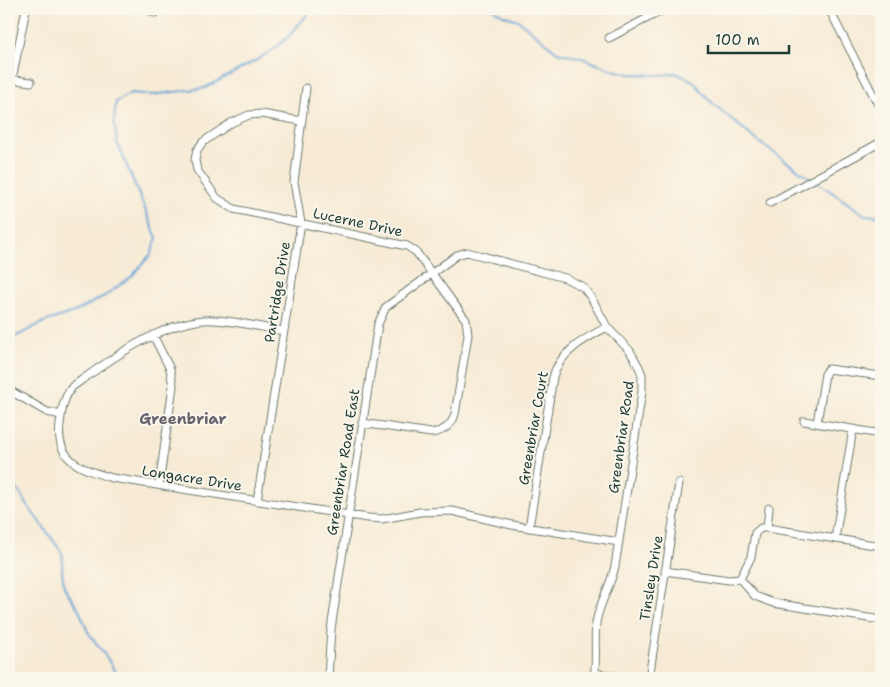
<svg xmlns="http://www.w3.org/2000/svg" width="890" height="687" font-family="'Shantell Sans',sans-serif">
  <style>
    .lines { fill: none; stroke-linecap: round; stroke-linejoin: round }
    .stream { stroke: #62a1d4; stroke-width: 2 }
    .minor-casing { stroke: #6b7a6d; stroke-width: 9 }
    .minor { stroke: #fff; stroke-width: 7 }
    .labels { text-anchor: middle; stroke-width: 4; stroke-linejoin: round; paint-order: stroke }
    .street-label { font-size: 14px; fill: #1f3d34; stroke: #fbf7ec }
    .neighbourhood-label { font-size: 15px; font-weight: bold; fill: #67646f; stroke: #fbf7ec }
  </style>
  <rect width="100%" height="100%" fill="#fbf7ec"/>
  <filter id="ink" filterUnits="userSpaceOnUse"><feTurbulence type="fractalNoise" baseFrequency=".02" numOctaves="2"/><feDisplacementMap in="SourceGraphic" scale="10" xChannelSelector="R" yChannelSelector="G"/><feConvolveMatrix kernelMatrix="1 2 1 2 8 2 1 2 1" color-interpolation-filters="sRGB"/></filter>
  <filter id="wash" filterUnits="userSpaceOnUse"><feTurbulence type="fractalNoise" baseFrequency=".0096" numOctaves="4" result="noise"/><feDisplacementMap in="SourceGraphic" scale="20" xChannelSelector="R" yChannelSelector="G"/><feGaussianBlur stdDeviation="1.12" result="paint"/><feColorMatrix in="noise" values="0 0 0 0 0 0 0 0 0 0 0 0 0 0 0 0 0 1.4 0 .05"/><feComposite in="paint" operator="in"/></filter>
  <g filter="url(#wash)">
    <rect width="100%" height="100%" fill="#f7ebd6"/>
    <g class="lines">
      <path class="stream" d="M493,9L503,15L518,20L557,52L582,58L610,69L628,74L661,75L676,73L693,81L711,102L760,143L810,178
        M814,180L865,215L881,216
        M9,340L44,322L77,311L106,295L132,276L151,254L157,238L117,142L114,121L116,102L131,93L152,95L205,88L257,60L271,51L288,37L306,16L310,9
        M9,476L30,509L61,551L63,557L62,571L64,587L79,610L88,632L107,658L119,678"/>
    </g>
  </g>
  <g filter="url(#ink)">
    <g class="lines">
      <g class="minor-casing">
        <path id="minor" d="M147,9L155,13
          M829,9L881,110
          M609,38L665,9
          M9,79L31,82
          M12,79L26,9
          M301,121L262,114L249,115L231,123L203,142L197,150L195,160L197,170L217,198L234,209L407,246L416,252L466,320L468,335L455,414C452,425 443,432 431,433L362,423
          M770,203L881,142
          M284,331C262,328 225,318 204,320C158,324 108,361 72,387C63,399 62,409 60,424C55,461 82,469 112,478L368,518L382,519L420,512L452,511L512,525L619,542
          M153,335L170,369L173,386L159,485
          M9,390L47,412L61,415
          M804,421L881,434
          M817,423L825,374L828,369L881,376
          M257,501L301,223L294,182L306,88
          M529,528L553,377C559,352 586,338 607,327
          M767,528L881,546
          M835,539L853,429
          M665,571L729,580L740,579
          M740,579L755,596L773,603L881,620
          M740,579L751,557L755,533L761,528H767L769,508
          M594,673L624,678
          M328,678L331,629L378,324L386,307L457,255L467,252L565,278L583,287L592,299L607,327L630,351L639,367L642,375V392L615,566C611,586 599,603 596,623C594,641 597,660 594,678
          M649,678L679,483"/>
      </g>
      <use href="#minor" class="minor"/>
    </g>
  </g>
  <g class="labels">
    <g class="street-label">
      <text transform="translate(358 222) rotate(12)" y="5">Lucerne Drive</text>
      <text transform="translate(277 292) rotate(-81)" y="5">Partridge Drive</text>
      <text transform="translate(533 428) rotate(-80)" y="5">Greenbriar Court</text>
      <text transform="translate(621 437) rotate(-82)" y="5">Greenbriar Road</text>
      <text transform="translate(343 462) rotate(-81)" y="5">Greenbriar Road East</text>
      <text transform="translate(192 478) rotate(9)" y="5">Longacre Drive</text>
      <text transform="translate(651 578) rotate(-81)" y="5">Tinsley Drive</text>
    </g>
    <g class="neighbourhood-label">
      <text x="183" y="424">Greenbriar</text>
    </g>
  </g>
  <rect width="890" height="687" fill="none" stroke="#fbf7ec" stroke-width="30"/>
  <path d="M708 45v8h81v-8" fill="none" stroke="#1f3d34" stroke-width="2.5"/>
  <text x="715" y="45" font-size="15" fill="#1f3d34" stroke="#fbf7ec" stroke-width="4" paint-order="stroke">100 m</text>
</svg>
